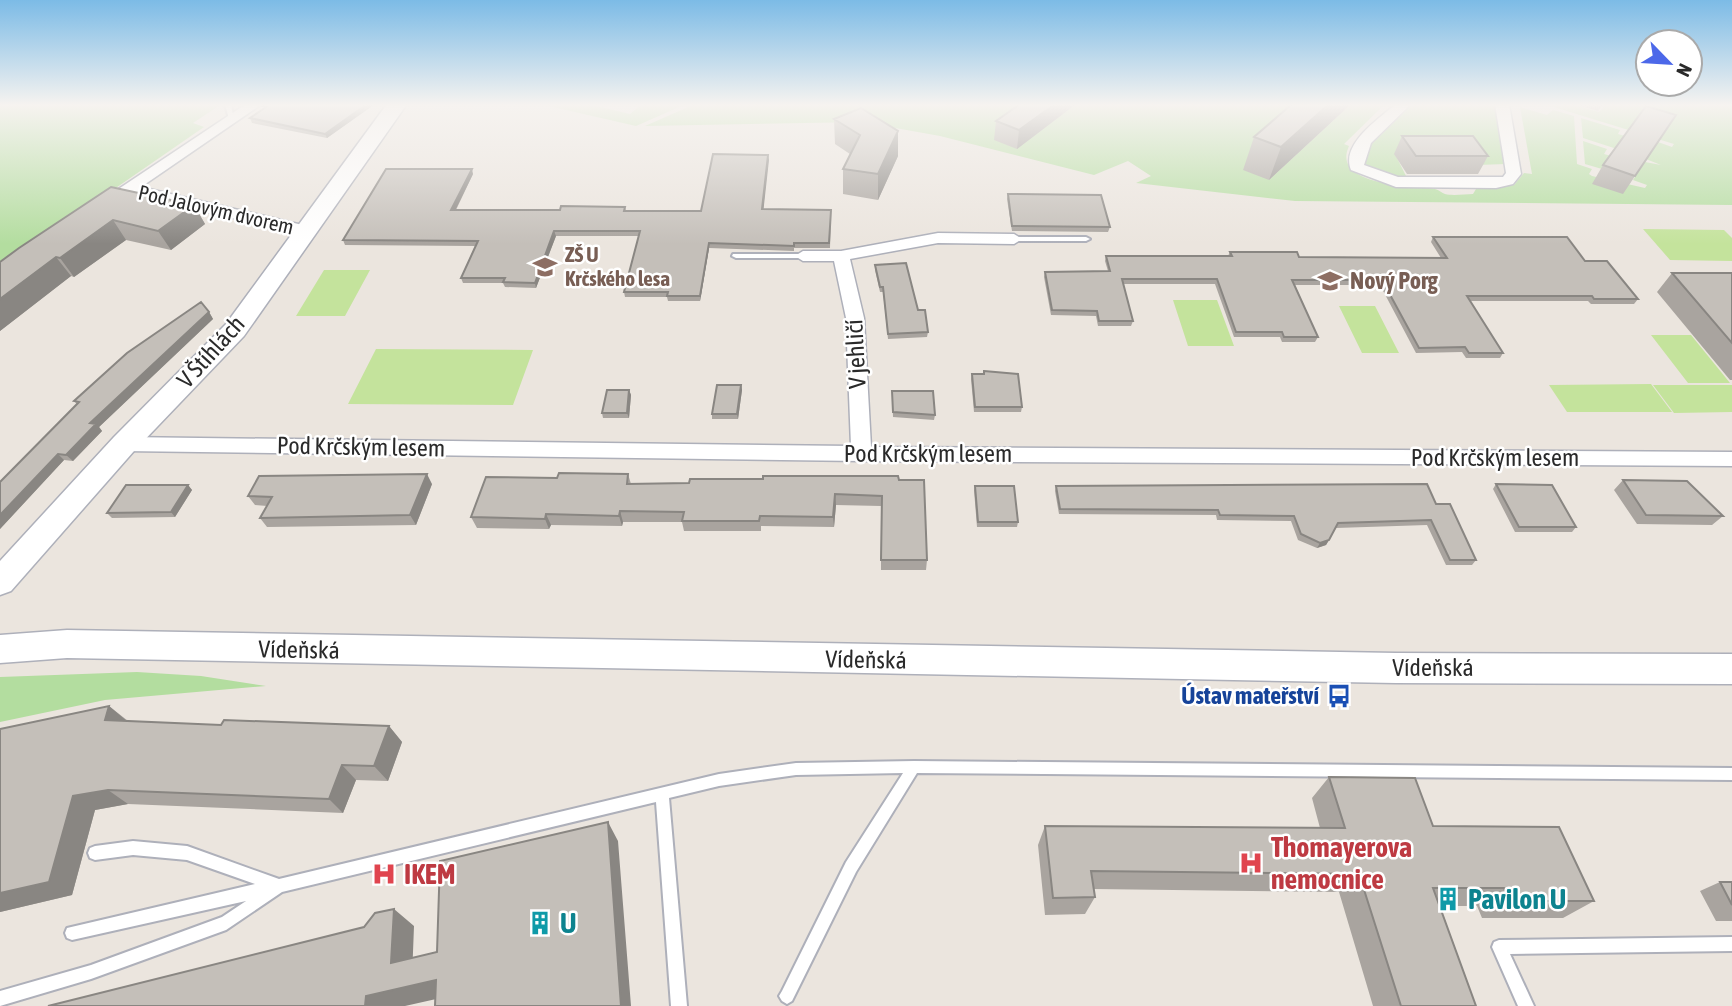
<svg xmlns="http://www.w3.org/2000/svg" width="1732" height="1006" font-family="'Asap Condensed',sans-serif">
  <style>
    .green { fill: #b3dd9f }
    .pitch { fill: #c4e39c }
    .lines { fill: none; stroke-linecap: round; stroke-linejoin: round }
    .lane-casing { stroke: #aeb0ba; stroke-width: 4 }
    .street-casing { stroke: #aeb0ba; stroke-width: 3 }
    .secondary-casing { stroke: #aeb0ba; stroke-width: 3 }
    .lane { fill: #fff; fill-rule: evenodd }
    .street { fill: #fff; fill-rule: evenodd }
    .secondary { fill: #fff; fill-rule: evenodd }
    .wall { fill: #a9a49f }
    .shaded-wall { fill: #898682 }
    .building { fill: #c4bfb9; stroke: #898682; stroke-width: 2 }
    .labels { text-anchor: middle; stroke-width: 5; stroke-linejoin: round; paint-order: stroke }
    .far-street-label { font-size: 21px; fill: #2a2a2a; stroke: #fff }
    .far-education-label { font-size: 21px; font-weight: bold; fill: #785e54; stroke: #fff; text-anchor: start }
    .education-label { font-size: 24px; font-weight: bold; fill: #785e54; stroke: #fff; text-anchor: start }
    .street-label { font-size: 24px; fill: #2a2a2a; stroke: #fff }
    .transit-label { font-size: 24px; font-weight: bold; fill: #164399; stroke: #fff; text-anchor: end }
    .near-health-label { font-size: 28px; font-weight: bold; fill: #be3a42; stroke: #fff; text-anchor: start }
    .near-culture-label { font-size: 28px; font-weight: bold; fill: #0d838f; stroke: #fff; text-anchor: start }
  </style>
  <rect width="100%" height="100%" fill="#ebe5de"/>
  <path class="green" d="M0,104H220V105L193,123L204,127L0,268Z
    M540,104H588L630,114L642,104H686L636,126Z
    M695,104H1042L1017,148L1076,104H1316L1269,180L1351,104H1385L1344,144L1349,146C1330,187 1417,186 1435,189C1439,190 1442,193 1445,194C1453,196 1465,194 1473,194L1476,189L1514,185L1524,173L1532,174L1520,107L1547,115L1553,110L1574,116L1577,164L1592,169L1589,174L1592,176L1645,188L1647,185L1633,180L1645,162L1661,165L1646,159L1658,142L1672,147L1674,144L1544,104H1571L1599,112L1606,104L1620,106L1621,104H1732V205L1295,201L1136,183L1151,176L1128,161L1094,175L940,136L862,122L645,126Z
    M1413,104H1498L1506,164L1476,165L1395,154L1408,180C1392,179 1370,174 1362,158L1364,151Z
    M1581,118L1620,130L1618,134L1625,136L1617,149L1583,138Z
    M1583,141L1607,149L1604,154L1611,156L1602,169L1585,164Z
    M137,672L201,676L266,686L105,700L0,722V677Z"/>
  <path class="pitch" d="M1643,229L1724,230L1732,238V261L1670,260Z
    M324,270H370L345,316H296Z
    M1173,300H1217L1234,346H1188Z
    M1339,306H1375L1399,353H1362Z
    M1651,335H1691L1730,383H1688Z
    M376,349L533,350L513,405L348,404Z
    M1651,384L1672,412H1567L1549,385Z
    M1653,385H1732V412L1674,413Z"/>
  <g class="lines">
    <g class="lane-casing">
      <path id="lane" d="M225,104H231L234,120L229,119Z
        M1011,237H1086L1090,239L1086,241H1014L1010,239Z
        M733,254H803L807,256L803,258H736L732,256Z
        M914,761L1732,768V780L917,773L856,872L792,1001L787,1004L782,1001L779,996L782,991L846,862L903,773L796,775L719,786L669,798L687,1006H671L656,802L282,892L226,930L91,979L0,1006V991L91,965L222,917L246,901L72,940L67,938L65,933L67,928L255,884L187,860L133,855L95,860L90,858L88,853L90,848L95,846L133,841L187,846L279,879L719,774L796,763Z
        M1732,937V951L1510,954L1534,1006H1518L1492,947L1494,942L1499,940Z"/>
    </g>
    <g class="street-casing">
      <path id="street" d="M246,104H262L141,187L311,227V233L305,235L131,194L111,208H99V202Z
        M1396,104H1411L1371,143L1364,165L1398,177H1503L1506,173L1495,104H1509L1521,174L1513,184L1496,188L1396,187L1351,170C1340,144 1380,118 1396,104Z
        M938,233L1014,234L1022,239L1014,244L938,243L850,259L864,318L871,447L1732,452V466L861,461L124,451L114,444L124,437L851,446L846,318L834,261H803L795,256L803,251H841Z"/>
    </g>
    <g class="secondary-casing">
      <path id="secondary" d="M387,104H407L244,336L134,451L11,591L0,595V561L114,437L226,324Z
        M67,630L1396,653L1732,654V684L1396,683L67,658L0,663V635Z"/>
    </g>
    <use href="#lane" class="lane"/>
    <use href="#street" class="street"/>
    <use href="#secondary" class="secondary"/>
  </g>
  <path class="wall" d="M375,104L327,138L252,123L250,118L264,108L262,106Z
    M1020,104H1076L1017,149L994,140L996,121Z
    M1351,104L1269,180L1243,170L1254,137Z
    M1573,104H1604L1598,111Z
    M1676,115L1623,194L1592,184L1603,165Z
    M834,119L898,131V156L878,200L843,194V169L850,154L835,144Z
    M1402,136L1488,156L1478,174H1407L1394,154Z
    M768,155L763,209L831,210L830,248H794V251L709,248L700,301H668L667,297H625L624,292L639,236H556L536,288L505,287L503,283H463L461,278L475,246L345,245L343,240L473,174L456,210H560L625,207L626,211H701Z
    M111,187L194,205L205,224L171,250L126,240L74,277L71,276L0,331V262Z
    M1008,194L1110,227L1108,232L1012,231L1007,199Z
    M1433,237L1585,261L1638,299L1634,304H1591L1588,301H1470L1503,353L1500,358H1466L1462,352L1416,353L1380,285H1295L1318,337L1315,342H1282L1280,337H1234L1215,284H1123L1133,321L1131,326H1098L1096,316L1051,315L1044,277L1045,272L1108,271L1105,261L1106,256H1228L1230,252L1299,257L1441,258L1431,242Z
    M875,265L918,310L928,332L927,337L888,339L883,292H880L875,270Z
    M1672,273H1732V380H1730L1657,292Z
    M209,312L213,319L99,427L102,431L73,461L64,460L0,529V482L77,404L74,401Z
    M972,374L1022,407L1021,412H974L971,379Z
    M741,385L742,390L738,419H712V414Z
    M629,390L631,395L629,418H603L602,413Z
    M892,391L935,415L934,420L893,417Z
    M628,474L631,484L899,480L927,560L926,570H881V506L836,505L834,527L761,526V531H684L682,522H623L622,526L551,525L549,529L477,528L471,517L557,478Z
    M1623,480L1723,516L1712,525L1637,524L1614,490Z
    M432,484L416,525L267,527L260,518L267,506L255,505L248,496Z
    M1496,484L1576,527L1572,532H1515L1493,489Z
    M188,485L192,490L175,517L112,518L107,513Z
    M975,486L1018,522L1017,527H977L974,490Z
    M1056,486L1436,504L1476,560L1472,565H1446L1427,525L1336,528L1326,545L1317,548L1298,540L1291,521L1217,520L1216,515L1059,514L1055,491Z
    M109,706L128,721L221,725L389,726L402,742L388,781L356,780L343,813L128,804L95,810L72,895L0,912V729Z
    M1329,777L1594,901L1563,918H1482L1477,906H1440L1476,1006H1373L1339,892L1094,889L1095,897L1085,914L1045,915L1038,845L1045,826L1320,828L1312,798Z
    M1720,882H1732V921H1716L1700,891Z"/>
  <path class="shaded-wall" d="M367,104H375L327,138L325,134Z
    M1055,104H1076L1017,149L1019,130Z
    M1329,104H1351L1269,180L1281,147Z
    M898,131V156L878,200V174Z
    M768,155L769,160L763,214L762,209Z
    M472,169L473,174L453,215L451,210Z
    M194,205L205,224L171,250L158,231Z
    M113,220L126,240L74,277L60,258Z
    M554,231L556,236L536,288L535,283Z
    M709,243V248L700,301V296Z
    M56,257L71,276L0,331V299Z
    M209,312L213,319L99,427L102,431L73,461L66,455L90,423Z
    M741,385L742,390L738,419L737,414Z
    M629,390L631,395L629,418L627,413Z
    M58,454L64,460L0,529V515Z
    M427,474L432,484L416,525L410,515Z
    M188,485L192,490L175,517L171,512Z
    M835,494L836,505L834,527L833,517Z
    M620,511L623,522L622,526L619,516Z
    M546,514L551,525L549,529L545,519Z
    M1329,540L1326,545L1317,548L1320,543Z
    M109,706L128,722L105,720Z
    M389,726L402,742L388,781L374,766Z
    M342,765L356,780L343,813L329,799Z
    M108,790L128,804L95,810L72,895L0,912V893L73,796Z
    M608,822L618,841L631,1006H621Z
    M394,909L414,926L412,978L391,963Z
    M436,980L454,995L405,1006H365L366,996Z"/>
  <path class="building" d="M266,104H367L325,134L250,118L266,107L262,106Z
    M1020,104H1055L1019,130L996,121Z
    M1292,104H1329L1281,147L1254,137Z
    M1646,106L1676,115L1635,176L1603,165Z
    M861,108L898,131L878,174L843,169L860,135L834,119Z
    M1402,136H1473L1488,156H1416Z
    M713,154L768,155L762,209L831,210L829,243H794V246L709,243L700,296H667L668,292H624L640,231H554L535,283L503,282L505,278H461L478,241L343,240L386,169H472L451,210H560L561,206L625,207L624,211H701Z
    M111,187L194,205L158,231L113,220L60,258L56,257L0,299V262L19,248Z
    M1008,194L1101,195L1110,227L1012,226Z
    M1433,237H1567L1585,261H1607L1638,299H1594L1592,296H1467L1503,353H1469L1465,347L1419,348L1382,280H1292L1318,337H1284L1282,332H1236L1217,279H1122L1133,321H1099L1097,311L1052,310L1045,272L1110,271L1106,256H1232L1230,252H1297L1299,257L1447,258Z
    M906,263L918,310H925L928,332L888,334L883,287H880L875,265Z
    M1672,273H1732V343Z
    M201,302L209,312L90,423L96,424L66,455L58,454L0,515V482L79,402L74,401L127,353Z
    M984,371L1018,374L1022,407H975L972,374H984Z
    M717,385H741L737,414H712Z
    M607,390H629L627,413H602Z
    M892,391H933L935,415L893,412Z
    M559,473L628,474L627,484L689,483L690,479H763V476H898L899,480H924L927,560H881L882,496L835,494L833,517L760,516L759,521H682L684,512L620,511L619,516L546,514L545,519L471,517L486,477L557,478Z
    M427,474L410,515L260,518L272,497L248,496L259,476Z
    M1623,480L1687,481L1723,516L1646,515Z
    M1427,484L1436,504H1450L1476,560H1450L1431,520L1338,523L1329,540L1320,543L1301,534L1294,516L1220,515L1218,510L1060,509L1056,486Z
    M1496,484L1552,485L1576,527H1519Z
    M126,485H188L171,512L107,513Z
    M975,486H1014L1018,522H978Z
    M109,706L105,720L221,725L224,720L389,726L374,766L342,765L329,799L108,790L73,796L49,882L0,893V729Z
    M1329,777L1415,778L1433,826L1559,827L1594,901H1509L1504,888H1433L1476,1006H1401L1359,874L1091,871L1095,897L1053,898L1045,826L1345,828Z
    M608,822L621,1006H435L436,980L366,996L365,1006H48L364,927L375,913L394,909L391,963L437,952L440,861Z
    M1720,882H1732V905Z"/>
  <linearGradient id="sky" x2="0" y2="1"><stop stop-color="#7cbbe6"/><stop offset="0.43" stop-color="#f6f3f0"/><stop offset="1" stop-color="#f6f3f0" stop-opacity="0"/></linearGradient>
  <rect width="1732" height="244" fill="url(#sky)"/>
  <defs>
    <g id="school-bare" transform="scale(1.89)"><path d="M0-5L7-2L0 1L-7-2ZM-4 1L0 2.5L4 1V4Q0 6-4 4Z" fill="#8d6e63" stroke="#fff" stroke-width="2.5" paint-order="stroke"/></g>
    <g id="bus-bare" transform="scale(1.89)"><path d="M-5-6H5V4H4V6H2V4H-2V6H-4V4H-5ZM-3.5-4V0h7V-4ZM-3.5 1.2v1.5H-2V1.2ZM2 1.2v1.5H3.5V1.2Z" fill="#1a4fb4" stroke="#fff" stroke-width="2.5" paint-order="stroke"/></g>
    <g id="hospital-bare" transform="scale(1.89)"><path d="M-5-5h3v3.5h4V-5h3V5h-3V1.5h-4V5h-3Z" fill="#e0444e" stroke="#fff" stroke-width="2.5" paint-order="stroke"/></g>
    <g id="building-bare" transform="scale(1.89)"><path d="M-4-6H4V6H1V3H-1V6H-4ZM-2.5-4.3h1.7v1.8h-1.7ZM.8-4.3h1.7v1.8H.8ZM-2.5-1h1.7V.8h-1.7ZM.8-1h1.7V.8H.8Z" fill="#0f9aa8" stroke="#fff" stroke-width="2.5" paint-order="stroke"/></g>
  </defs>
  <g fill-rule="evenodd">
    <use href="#school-bare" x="545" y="267"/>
    <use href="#school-bare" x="1330" y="281"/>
    <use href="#bus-bare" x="1339" y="696"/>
    <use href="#hospital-bare" x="1251" y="863"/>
    <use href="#hospital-bare" x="384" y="874"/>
    <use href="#building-bare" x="1448" y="899"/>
    <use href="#building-bare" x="540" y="923"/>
  </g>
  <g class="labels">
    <g class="far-street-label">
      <text transform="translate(216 210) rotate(13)" y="7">Pod Jalovým dvorem</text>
    </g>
    <g class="far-education-label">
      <text x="565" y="262">ZŠ U<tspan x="565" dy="24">Krčského lesa</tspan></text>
    </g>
    <g class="education-label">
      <text x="1350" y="289">Nový Porg</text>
    </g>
    <g class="street-label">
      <text transform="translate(211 352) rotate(-48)" y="8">V Štíhlách</text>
      <text transform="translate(856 354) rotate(-93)" y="8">V jehličí</text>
      <text transform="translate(361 447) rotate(1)" y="8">Pod Krčským lesem</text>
      <text x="928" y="462">Pod Krčským lesem</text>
      <text x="1495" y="466">Pod Krčským lesem</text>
      <text transform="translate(299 650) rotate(1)" y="8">Vídeňská</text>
      <text transform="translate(866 660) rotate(1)" y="8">Vídeňská</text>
      <text x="1433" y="676">Vídeňská</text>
    </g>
    <g class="transit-label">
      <text x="1319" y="704">Ústav mateřství</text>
    </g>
    <g class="near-health-label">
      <text x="1271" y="857">Thomayerova<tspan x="1271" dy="32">nemocnice</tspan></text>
      <text x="404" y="884">IKEM</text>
    </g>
    <g class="near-culture-label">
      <text x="1468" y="909">Pavilon U</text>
      <text x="560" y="933">U</text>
    </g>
  </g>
  <g transform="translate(1669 63) rotate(115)"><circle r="33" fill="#ffffff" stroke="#aaaaaa" stroke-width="2"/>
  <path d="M0-5L12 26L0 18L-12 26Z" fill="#4c68e9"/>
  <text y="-10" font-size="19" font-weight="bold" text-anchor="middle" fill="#2a2a2a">N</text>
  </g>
</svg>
